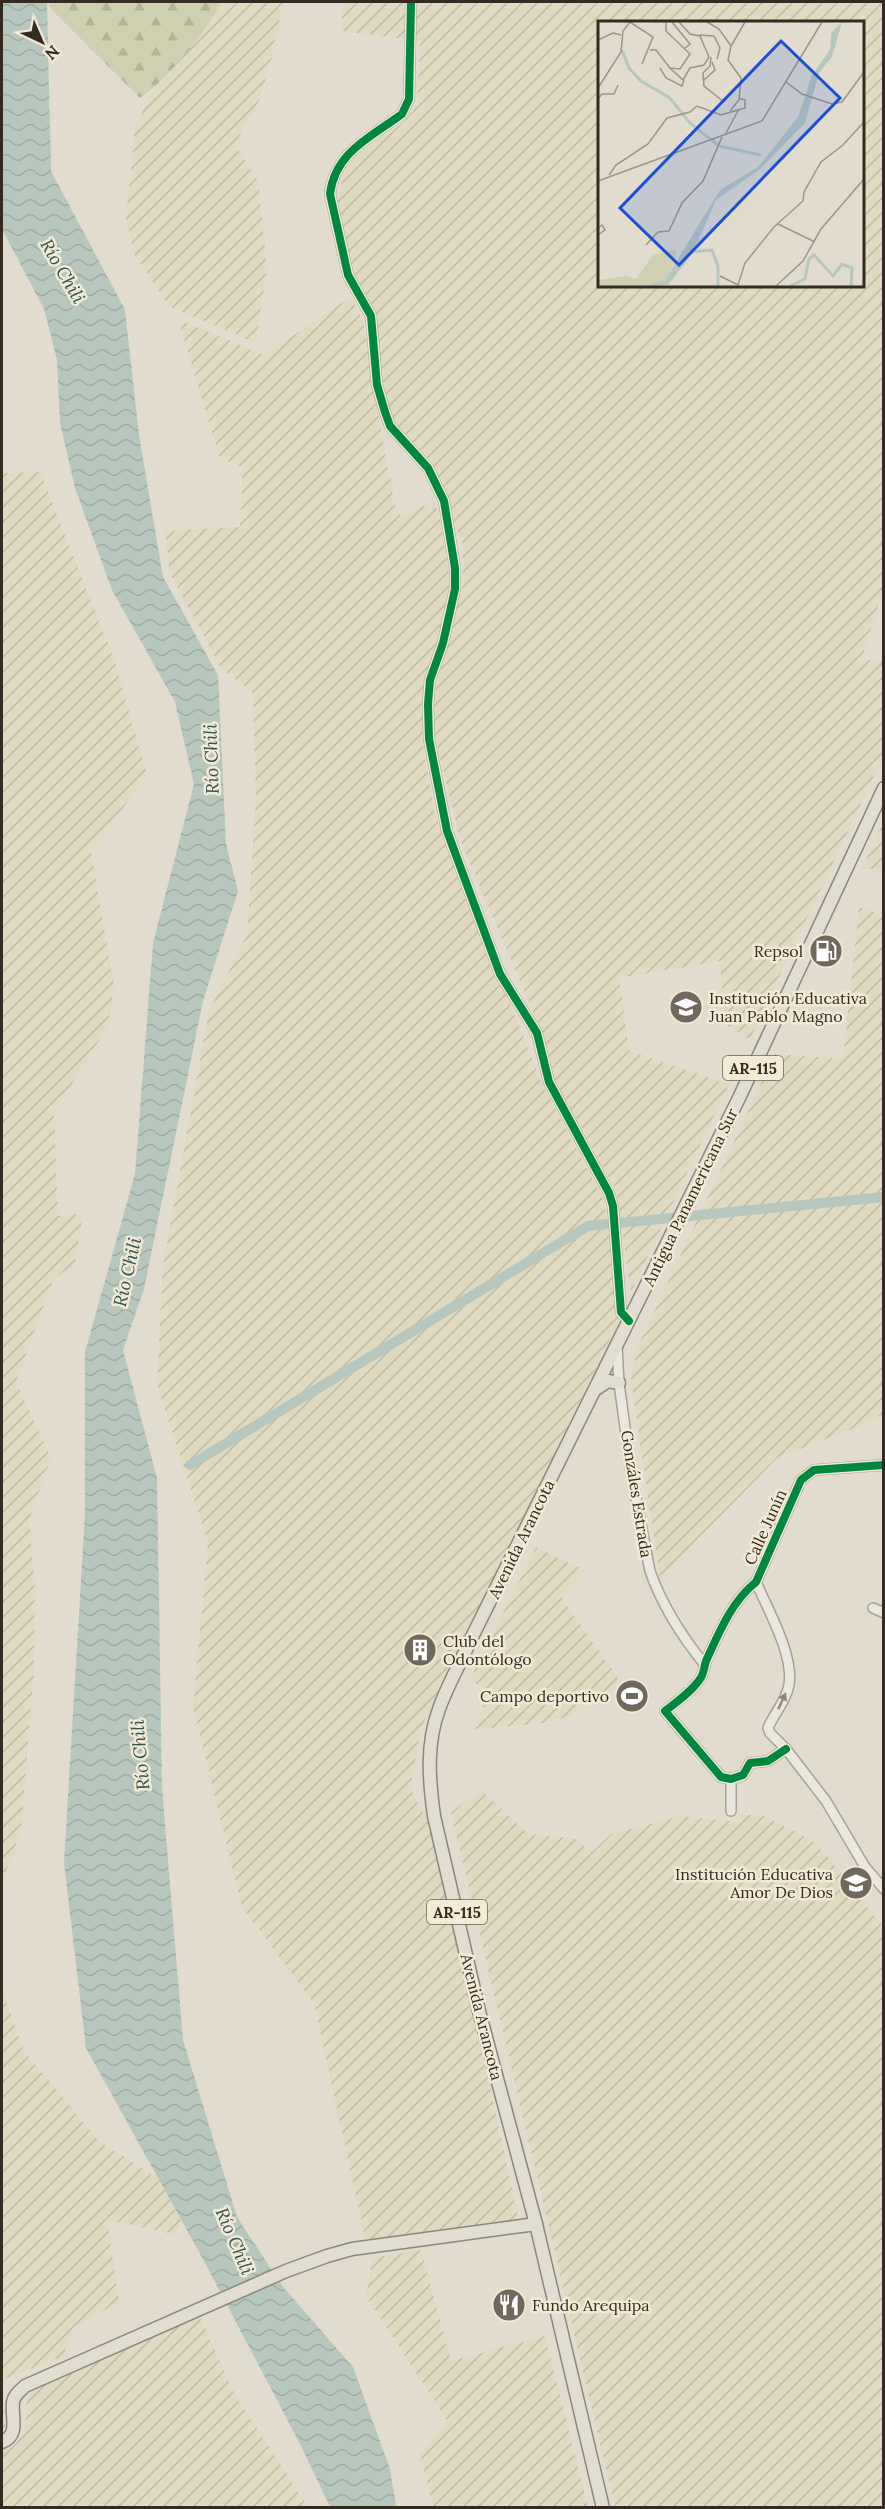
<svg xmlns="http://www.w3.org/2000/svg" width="885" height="2509" font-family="Lora,serif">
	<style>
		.farmland { fill: url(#farmland-furrows); fill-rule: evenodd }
		.forest { fill: url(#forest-firs) }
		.water { fill: url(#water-waves) }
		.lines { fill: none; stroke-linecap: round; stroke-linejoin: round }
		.canal { stroke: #b8c7be; stroke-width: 10 }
		.minor-casing { stroke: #a7a197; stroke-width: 12 }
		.major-casing { stroke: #8c877d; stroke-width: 15 }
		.minor { stroke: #eae7df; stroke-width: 9 }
		.major { stroke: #e1ddd1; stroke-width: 12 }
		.cycleway-casing { stroke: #f2ead5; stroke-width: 11 }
		.cycleway { stroke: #00873e; stroke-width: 8 }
		.oneway { fill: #908880 }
		.labels { text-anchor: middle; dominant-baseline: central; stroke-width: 5; stroke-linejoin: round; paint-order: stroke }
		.shield { fill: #f2ead5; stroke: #6e6456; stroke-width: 1.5 }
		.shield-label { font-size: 15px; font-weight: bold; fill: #352a20 }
		.poi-label { font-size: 16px; fill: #352a20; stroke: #f2ead5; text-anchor: end }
		.street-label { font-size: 16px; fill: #352a20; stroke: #f2ead5 }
		.water-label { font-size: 18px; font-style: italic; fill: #315351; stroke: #f2ead5 }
		.inset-river { fill: none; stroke: #b8c7be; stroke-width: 3 }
		.inset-road { fill: none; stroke: #9c9588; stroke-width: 1.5 }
		.view { fill: #1d4ed8; fill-opacity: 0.15; stroke: #1d4ed8; stroke-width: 3 }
		.inset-edge { fill: none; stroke: #352a20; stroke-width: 3 }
	</style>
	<defs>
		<pattern id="farmland-furrows" width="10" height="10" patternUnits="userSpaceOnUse" patternTransform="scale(1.5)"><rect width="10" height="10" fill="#dfdac0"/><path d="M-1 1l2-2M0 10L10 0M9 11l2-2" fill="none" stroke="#c0bba5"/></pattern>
		<pattern id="forest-firs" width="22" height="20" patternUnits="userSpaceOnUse" patternTransform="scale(1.5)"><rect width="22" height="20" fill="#cfd0b2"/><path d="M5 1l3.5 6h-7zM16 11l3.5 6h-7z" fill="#b2b399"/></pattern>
		<pattern id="water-waves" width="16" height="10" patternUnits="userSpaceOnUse" patternTransform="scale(1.5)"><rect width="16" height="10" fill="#b8c7be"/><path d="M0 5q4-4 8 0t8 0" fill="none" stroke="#9faba3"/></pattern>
	</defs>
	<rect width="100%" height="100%" fill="#e1dcce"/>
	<g class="farmland">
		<path d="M224,2H283L272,56L260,99L235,144L258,181L267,268L256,343L169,306L134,254L126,218L135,129L150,95Z"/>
		<path d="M343,2H883L884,587L861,661L883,659V757L750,1039L724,1024L720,961L619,978L629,1051L729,1084L631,1292L617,1192L554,1079L546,1042L461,842L435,737L434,696L463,584L462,542L430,460L389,418L372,313L350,273L338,200L343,175L362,147L402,124L417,106L420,41L341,31ZM600,22H862V285H600Z"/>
		<path d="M351,297L363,322L388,470L393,485L392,497L396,508L401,517L434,501L440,519L451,587L428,676L422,741L435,814L542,1084L604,1201L620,1319L422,1726L410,1788L436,1838L519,2221L366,2243L314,2003L242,1907L193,1707L208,1543L157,1384L163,1265L209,1011L247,935L256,800L253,693L221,668L170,573L165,531L240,527L243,467L220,458L178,319L264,355Z"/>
		<path d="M40,472L114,659L147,775L91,852L114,985L108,1026L54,1112L58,1216L83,1214L75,1263L53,1280L16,1382L51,1458L29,1519L35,1588L34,1669L21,1830L2,1883V473Z"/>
		<path d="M883,823V869H862Z"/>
		<path d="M859,907L884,915L883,1413L872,1421L777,1458L660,1579L631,1380L637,1348L775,1054L843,1059Z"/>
		<path d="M536,1547L586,1571L561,1597L620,1681L570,1716L539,1724L472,1729L484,1708L477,1699L484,1687L469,1681Z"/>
		<path d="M481,1790L528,1834L574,1838L592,1852L611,1834L682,1816L737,1822L738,1814L765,1816L814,1842L840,1871L883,1927V2507H615L451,1812Z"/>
		<path d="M2,1990L24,2051L99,2141L159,2179L181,2221L174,2234L107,2220L119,2302L73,2328L63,2356L2,2380L6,2434H2Z"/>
		<path d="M421,2250L451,2361L545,2336L588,2507H433L420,2455L447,2420L366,2296L373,2258Z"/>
		<path d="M199,2315L234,2393L308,2507L2,2508V2449L16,2444L25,2427L27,2400L34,2386Z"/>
	</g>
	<path class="forest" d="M48,2H222C204,33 170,77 140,98L51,9Z"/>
	<path class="water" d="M2,2H47L51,171L125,310L139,435L163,577L218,675L226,844L238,891L203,1001L144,1289L123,1350L157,1478L162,1788L183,2040L237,2217L283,2287L353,2367L390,2469L396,2507H330L301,2446L204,2261L86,2048L64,1863L85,1513V1352L135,1174L153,943L194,784L175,702L112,590L75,488L60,423L57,360L44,309L2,229Z"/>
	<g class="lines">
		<path class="canal" d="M190,1465L588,1226L884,1197"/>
		<defs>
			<g id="minor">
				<path d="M411,2L409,99L402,114C371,137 335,152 330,194L348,275L371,316L377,385L385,412L390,426L428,468L444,501L455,568V589L443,643L430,680L428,704L429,739L447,831L500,974L537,1033L549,1082L609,1193L613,1206L621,1312L629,1321"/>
				<path d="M617,1346L619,1383L631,1472L650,1571C662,1605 683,1638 705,1665"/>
				<path d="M756,1582C768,1610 794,1655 789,1685C786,1702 774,1713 768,1728L770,1733L786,1749L826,1801L865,1867L884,1889"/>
				<path d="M873,1608L884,1613"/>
				<path d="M786,1749L768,1761L750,1763L743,1775L731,1779L721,1777L665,1711C677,1702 692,1691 700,1679C704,1674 704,1667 706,1661C719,1633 731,1602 756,1582L801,1480L814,1470L884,1465"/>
				<path d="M731,1779V1811"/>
			</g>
			<g id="major">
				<path d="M596,1389L608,1381L619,1383"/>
				<path d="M2,2442C20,2435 11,2417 13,2402C14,2395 20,2391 25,2386L286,2271L327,2256L352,2249L536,2224"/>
				<path d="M603,2508L536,2224L479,2011L434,1816C429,1780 426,1744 439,1709C447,1686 460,1664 470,1641L739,1098L884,788"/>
			</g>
		</defs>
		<use href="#minor" class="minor-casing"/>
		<use href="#major" class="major-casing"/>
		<use href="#minor" class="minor"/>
		<use href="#major" class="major"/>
		<defs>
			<g id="cycleway">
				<path d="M411,2L409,99L402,114C371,137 335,152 330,194L348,275L371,316L377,385L385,412L390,426L428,468L444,501L455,568V589L443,643L430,680L428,704L429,739L447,831L500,974L537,1033L549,1082L609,1193L613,1206L621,1312L629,1321"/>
				<path d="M786,1749L768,1761L750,1763L743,1775L731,1779L721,1777L665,1711C677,1702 692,1691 700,1679C704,1674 704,1667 706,1661C719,1633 731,1602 756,1582L801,1480L814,1470L884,1465"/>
			</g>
		</defs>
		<use href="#cycleway" class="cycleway-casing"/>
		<use href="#cycleway" class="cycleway"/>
	</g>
	<defs><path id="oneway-solid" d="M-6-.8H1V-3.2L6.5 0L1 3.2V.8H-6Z" transform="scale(1.5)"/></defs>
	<use class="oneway" href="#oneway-solid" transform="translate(782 1701) rotate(-65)"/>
	<defs>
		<symbol id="fuel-disc" viewBox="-11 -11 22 22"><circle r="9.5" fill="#71685d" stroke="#f2ead5"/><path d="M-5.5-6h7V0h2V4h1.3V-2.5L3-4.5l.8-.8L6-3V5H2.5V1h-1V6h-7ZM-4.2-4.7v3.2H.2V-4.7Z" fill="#fff"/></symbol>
		<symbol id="school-disc" viewBox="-11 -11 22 22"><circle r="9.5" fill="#71685d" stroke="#f2ead5"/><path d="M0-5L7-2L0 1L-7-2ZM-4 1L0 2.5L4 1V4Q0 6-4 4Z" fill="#fff"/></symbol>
		<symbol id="building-disc" viewBox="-11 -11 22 22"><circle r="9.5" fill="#71685d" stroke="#f2ead5"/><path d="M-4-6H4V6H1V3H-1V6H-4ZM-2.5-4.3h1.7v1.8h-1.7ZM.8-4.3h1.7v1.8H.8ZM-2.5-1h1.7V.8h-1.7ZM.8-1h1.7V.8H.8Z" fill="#fff"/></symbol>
		<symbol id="stadium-disc" viewBox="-11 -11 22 22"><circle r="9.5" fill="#71685d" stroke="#f2ead5"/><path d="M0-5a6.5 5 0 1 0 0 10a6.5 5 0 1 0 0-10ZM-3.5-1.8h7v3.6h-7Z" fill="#fff"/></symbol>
		<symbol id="restaurant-disc" viewBox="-11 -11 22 22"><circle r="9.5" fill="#71685d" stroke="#f2ead5"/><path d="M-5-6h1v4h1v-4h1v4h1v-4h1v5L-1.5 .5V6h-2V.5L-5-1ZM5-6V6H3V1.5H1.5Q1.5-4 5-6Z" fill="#fff"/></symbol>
	</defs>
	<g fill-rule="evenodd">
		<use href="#fuel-disc" x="807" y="932" width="38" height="38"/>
		<use href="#school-disc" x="667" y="988" width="38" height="38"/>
		<use href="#building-disc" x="401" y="1631" width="38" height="38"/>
		<use href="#stadium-disc" x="613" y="1677" width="38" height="38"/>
		<use href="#school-disc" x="837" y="1864" width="38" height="38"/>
		<use href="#restaurant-disc" x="490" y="2286" width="38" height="38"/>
	</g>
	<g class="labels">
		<g class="shield">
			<rect x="723" y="1056" width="60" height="24" rx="4.5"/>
			<rect x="427" y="1900" width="60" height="24" rx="4.5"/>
		</g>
		<g class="shield-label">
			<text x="753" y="1068">AR-115</text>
			<text x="457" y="1912">AR-115</text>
		</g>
		<g class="poi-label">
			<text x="803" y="951">Repsol</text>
			<text x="709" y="998" text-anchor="start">Institución Educativa<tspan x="709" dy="18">Juan Pablo Magno</tspan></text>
			<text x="443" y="1641" text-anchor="start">Club del<tspan x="443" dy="18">Odontólogo</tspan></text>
			<text x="609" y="1696">Campo deportivo</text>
			<text x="833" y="1874">Institución Educativa<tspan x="833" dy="18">Amor De Dios</tspan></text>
			<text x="532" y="2305" text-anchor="start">Fundo Arequipa</text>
		</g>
		<g class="street-label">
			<text transform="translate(690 1197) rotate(-64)">Antigua Panamericana Sur</text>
			<text transform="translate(637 1494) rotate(81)">Gonzáles Estrada</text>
			<text transform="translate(765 1527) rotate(-66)">Calle Junín</text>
			<text transform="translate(521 1539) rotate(-64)">Avenida Arancota</text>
			<text transform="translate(482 2017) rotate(76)">Avenida Arancota</text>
		</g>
		<g class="water-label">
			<text transform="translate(63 271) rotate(60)">Río Chili</text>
			<text transform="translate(211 759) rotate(-92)">Río Chili</text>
			<text transform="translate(127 1272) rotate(-77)">Río Chili</text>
			<text transform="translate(140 1755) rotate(-95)">Río Chili</text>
			<text transform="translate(235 2241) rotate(67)">Río Chili</text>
		</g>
	</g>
	<g transform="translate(598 21)">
		<rect width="266" height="266" fill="#e1dcce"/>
		<path d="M78,228V240L67,259L47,265H1V259L28,255L38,258L55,234Z" fill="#cfd0b2"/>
		<path d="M244,1L234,36L221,52L207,102L162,148L118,179L95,232L70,264L46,265L67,259L122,169L160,146L200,96L214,54L232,29L233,12Z" fill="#b8c7be"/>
		<path class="inset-river" d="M24,29L31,47L43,60L72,77L91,101L121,125L163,134M92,231L114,229L120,245V265M192,265L207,258L211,238L216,234L235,255L244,243L254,247L253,265"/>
		<path class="inset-road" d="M68,1V10L92,33L82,48L72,47L85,59L92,47L106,44L111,36M74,1L92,23L86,28M81,1L92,13L102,15L111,36M109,1L121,8L133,25L130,39L143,57L141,79L132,90M101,14L116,15L122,27L119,38M0,19L15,12L23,14M133,25L147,1M52,29H58L72,47M113,36L112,45L105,52L106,65L126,81M62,47L68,57L84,65L86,59M106,59L117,49L114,41M188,61L204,73L234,83L244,81L266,51M0,67L23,31L25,10L32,1L55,16L44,43M0,78L4,73H16L20,64M128,112L141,88M11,154L18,144L50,123L69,97L92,91L99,85L123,94L147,87V79L141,77M0,160L164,100L224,1M180,203L217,221M0,207L4,204L7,209L0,214M48,224L60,211L71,210L84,182L105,160L124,116M122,255L140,264L147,242L176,206L205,180L206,171L223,141L245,124L266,101M178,265L205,240L223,208L266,158"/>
		<path class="view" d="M183,20L242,77L81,244L22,187Z"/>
		<rect width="266" height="266" class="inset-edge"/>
	</g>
	<rect width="885" height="2509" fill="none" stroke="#352a20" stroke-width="6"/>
	<g transform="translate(42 42) rotate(136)" stroke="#f2ead5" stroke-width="4.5" paint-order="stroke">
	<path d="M0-4.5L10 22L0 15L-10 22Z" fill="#352a20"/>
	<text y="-9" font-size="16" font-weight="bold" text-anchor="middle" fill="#352a20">N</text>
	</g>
</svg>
